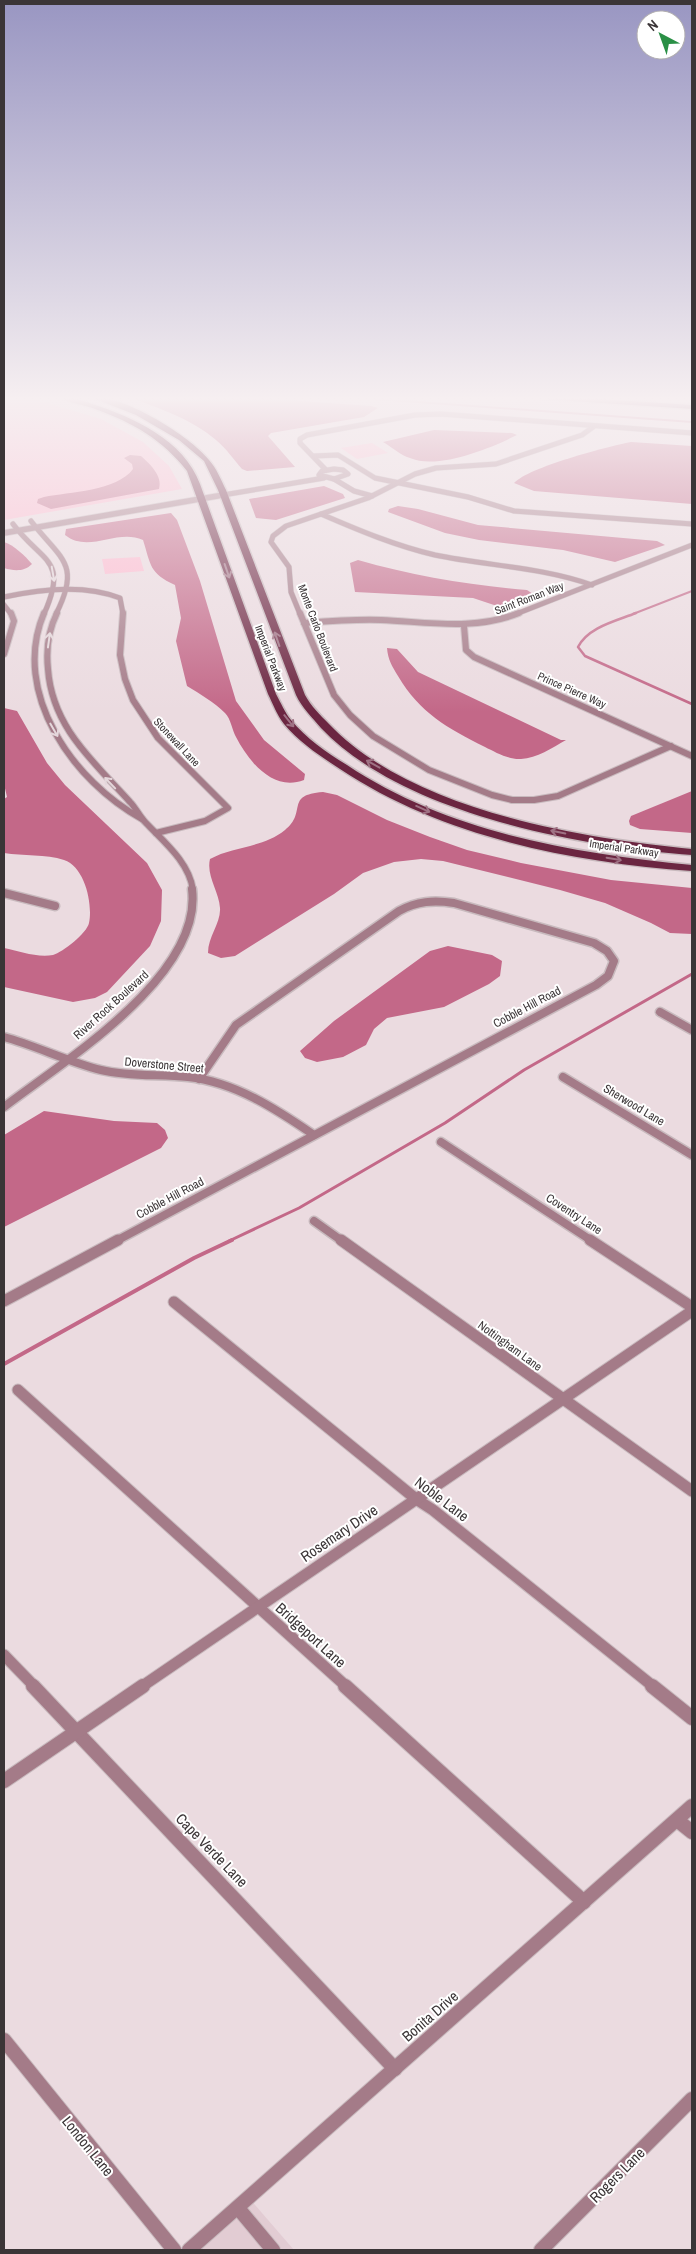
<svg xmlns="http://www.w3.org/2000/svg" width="696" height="2254" font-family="'Archivo Narrow',sans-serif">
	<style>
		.built { fill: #e2ccd3 }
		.green { fill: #feb9cf }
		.water { fill: #c36888 }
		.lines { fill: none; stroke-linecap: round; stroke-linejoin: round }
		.stream-far3 { stroke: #c36888; stroke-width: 2 }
		.stream-far2 { stroke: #c36888; stroke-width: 2.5 }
		.stream-far1 { stroke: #c36888; stroke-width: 3 }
		.stream { stroke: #c36888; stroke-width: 4 }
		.minor-far4-casing { stroke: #c8babe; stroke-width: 6 }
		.minor-far3-casing { stroke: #c8babe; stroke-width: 8 }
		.minor-far2-casing { stroke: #c8babe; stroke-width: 11 }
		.minor-far1-casing { stroke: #c8babe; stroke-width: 13 }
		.minor-casing { stroke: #c8babe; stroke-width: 16 }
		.tertiary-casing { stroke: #c8babe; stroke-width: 7 }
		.primary-casing { stroke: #c8babe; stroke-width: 3 }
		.motorway-casing { stroke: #c8babe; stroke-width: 3 }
		.minor-far4 { stroke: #a47b88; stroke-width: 5 }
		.minor-far3 { stroke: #a47b88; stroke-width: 6 }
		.minor-far2 { stroke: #a47b88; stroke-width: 8 }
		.minor-far1 { stroke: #a47b88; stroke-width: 11 }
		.minor { stroke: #a47b88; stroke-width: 14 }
		.tertiary { stroke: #a47b88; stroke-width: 5.5 }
		.primary { fill: #6b2641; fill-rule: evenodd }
		.motorway { fill: #540029; fill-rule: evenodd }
		.oneway { stroke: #9f7284 }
		.oneway2 { stroke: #e4d7db }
		.labels { text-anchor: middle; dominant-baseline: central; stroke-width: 4; stroke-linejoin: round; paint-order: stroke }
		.far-street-label { font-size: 11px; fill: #3b3537; stroke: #fff }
		.street-label { font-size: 12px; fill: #3b3537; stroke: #fff }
		.near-street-label { font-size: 15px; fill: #3b3537; stroke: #fff }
	</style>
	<rect width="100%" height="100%" fill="#ebdbe0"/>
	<path class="built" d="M249,2198L294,2250H191Z"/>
	<g class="green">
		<path d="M4,397H27L101,419L143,442L169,466L182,489L4,520Z"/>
		<path d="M372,443L388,453L357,459L341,448Z"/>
		<path d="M140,557L144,571L105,574L102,559Z"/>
	</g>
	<g class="water">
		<path d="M129,397H245L372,406L378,408L364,417L271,433L268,436L295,467L247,471L242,469C234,460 226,448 216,440C192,419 158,408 129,397Z"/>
		<path d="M434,430L512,433L517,435C491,448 438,470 410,458C400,455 392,447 383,442Z"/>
		<path d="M631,442L692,446V504L534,491L514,483C529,467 606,447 631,442Z"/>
		<path d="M130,455L141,456C150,464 163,476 159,489L51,509L37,503L38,499L44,497C69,492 117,491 133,469L132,464L124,458Z"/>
		<path d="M324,486L343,494L345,498L276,520L256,518L249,499Z"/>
		<path d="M398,506L418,509L478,525L657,541L665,545L615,562L563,550L479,540L445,533L388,512L389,509Z"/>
		<path d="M171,513L177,520L200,581L236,701L264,740L305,774L304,780C273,792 249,762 236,737C232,730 231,719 225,713C214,702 200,694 187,686L176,641L181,618L175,585C149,573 151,565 143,540C117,528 89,554 65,535L66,529Z"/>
		<path d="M4,542C14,545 25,556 32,564C24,572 14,571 4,568Z"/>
		<path d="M358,560C414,576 469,585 527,590L533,594L532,597L507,606H497L473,598L355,592L350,563Z"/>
		<path d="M387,648L397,649L418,672L561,740H566C552,748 537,758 521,759C509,760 495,752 485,747C447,728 420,713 398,676C392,666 388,660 387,648Z"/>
		<path d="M4,708L17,711L47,763L65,785L147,863L162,890L161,921L150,946L107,992L95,998L73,1002L4,987V948C19,951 37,958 53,955C63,952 87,933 89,923C93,904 85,867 64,860C46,854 23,856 4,853V799L7,797L4,784Z"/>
		<path d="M692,791V833L640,829L630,825L629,821L631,816Z"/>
		<path d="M323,792L337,795L387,820L430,837L467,850L521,863L611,880L692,888V934L670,933L651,923L605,903L560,890L443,861L421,859L394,862L363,873L334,894L235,956L221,958L208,953C208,936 221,923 220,908C219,891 206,876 210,859C233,846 263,848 285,830C308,812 284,795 323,792Z"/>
		<path d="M448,946L492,955L502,961L500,976L489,984L444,1007L387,1018L374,1029L366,1045L343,1057L317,1062L305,1058L300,1051L334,1021L430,951Z"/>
		<path d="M44,1111L114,1121L157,1123L165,1130L168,1138L161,1148L4,1227V1135Z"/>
	</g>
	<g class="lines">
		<g class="stream-far3">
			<path d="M349,397L692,422"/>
			<path d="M633,614L692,591"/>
		</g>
		<path class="stream-far2" d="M636,613C616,621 588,627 578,647L585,656L692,704"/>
		<path class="stream-far1" d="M229,1241L299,1208L445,1123L524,1070L692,974"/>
		<path class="stream" d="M4,1364L194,1258L232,1240"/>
		<defs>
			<g id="minor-far4">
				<path d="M314,456L338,455L375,478L468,497L514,511L692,524"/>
				<path d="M334,469L343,470L348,474L334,479L319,475L322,471Z"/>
				<path d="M326,470L300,443V439L307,435L415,415L441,414L692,433"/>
				<path d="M334,479L354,491L372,496"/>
				<path d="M223,495L324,478"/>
				<path d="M321,514C358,530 396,546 435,555C488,566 541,567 592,585"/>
				<path d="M31,521C60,559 82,563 56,614"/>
				<path d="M13,524C42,563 69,558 44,614"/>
				<path d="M4,597C40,589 85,584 120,598L123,614"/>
				<path d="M4,605L11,614"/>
				<path d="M300,614L291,592L289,567L271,542L273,536L286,526L368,498L415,474L436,468L496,464L582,435L593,427"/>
				<path d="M516,614L692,545"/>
			</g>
			<g id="minor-far3">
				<path d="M44,613C10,693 74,782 142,819"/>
				<path d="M57,613C48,631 46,650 48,669C52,727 93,761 130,802C136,808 139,816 146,823C164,842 189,862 193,890"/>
				<path d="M123,613L120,655L125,679L133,700L158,738L228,808L205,821L156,833"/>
				<path d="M300,613L334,695L350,715L373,736L429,770L492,795L512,800H534L558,796L671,746"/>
				<path d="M304,623C330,621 356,619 381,620C429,622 474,631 519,613"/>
				<path d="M464,626L466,650L474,657L692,756"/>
				<path d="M4,654L14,621L11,613"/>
			</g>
			<g id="minor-far2">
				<path d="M4,893L55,906"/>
				<path d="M660,1012L692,1030"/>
				<path d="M4,1037C37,1046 68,1062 101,1070C130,1077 159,1074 188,1077C235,1082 276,1109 314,1135"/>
				<path d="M563,1077L692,1155"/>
				<path d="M4,1107C64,1061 203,976 192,889"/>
				<path d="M441,1142L592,1241"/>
				<path d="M314,1221L342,1241"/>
				<path d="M116,1241L596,985L608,976L614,961L607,951L594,943L454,903C434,900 417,901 399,911L236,1025L199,1079"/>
			</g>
			<g id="minor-far1">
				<path d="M341,1240L692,1491"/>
				<path d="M590,1240L692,1307"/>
				<path d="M4,1301L118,1240"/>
				<path d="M174,1302L416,1499L433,1510L654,1687"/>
				<path d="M18,1390L347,1687"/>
				<path d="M4,1655L35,1687"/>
				<path d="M141,1687L692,1311"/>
			</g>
			<g id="minor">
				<path d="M33,1686L395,2069"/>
				<path d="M345,1686L584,1902"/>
				<path d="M652,1686L692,1718"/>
				<path d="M4,1781L143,1686"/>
				<path d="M677,1820L692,1832"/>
				<path d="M4,2040L174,2250"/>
				<path d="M238,2208L273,2250"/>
				<path d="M189,2250L692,1806"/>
				<path d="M541,2250L692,2099"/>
			</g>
			<path id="tertiary" d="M4,533L223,495"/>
			<g id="primary">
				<path d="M59,397C70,396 81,400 92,404C133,417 184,440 200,484L276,694C281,703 285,713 291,720C307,739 327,753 347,765C449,833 573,853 692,865V871C571,862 442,837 340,769C320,756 299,742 284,724C277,715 273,704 268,694L187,471C163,440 132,422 95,409C84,405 69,403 59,397Z"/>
				<path d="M90,397C122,394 189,435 209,460C217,469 221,480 226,490L305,695C311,706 320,715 329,724C411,810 578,838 692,849V855C578,846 403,814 321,728C312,717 302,708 296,695L218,490L204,461L179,440L136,415Z"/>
			</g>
			<path id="motorway" d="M537,397H572L692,405V409L541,399Z"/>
		</defs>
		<use href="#minor-far4" class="minor-far4-casing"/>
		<use href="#minor-far3" class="minor-far3-casing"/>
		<use href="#minor-far2" class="minor-far2-casing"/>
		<use href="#minor-far1" class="minor-far1-casing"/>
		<use href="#minor" class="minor-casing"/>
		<use href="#tertiary" class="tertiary-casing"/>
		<use href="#primary" class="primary-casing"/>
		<use href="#motorway" class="motorway-casing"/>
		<use href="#minor-far4" class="minor-far4"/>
		<use href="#minor-far3" class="minor-far3"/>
		<use href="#minor-far2" class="minor-far2"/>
		<use href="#minor-far1" class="minor-far1"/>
		<use href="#minor" class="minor"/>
		<use href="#tertiary" class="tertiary"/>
		<use href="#primary" class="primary"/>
		<use href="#motorway" class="motorway"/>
	</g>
	<defs><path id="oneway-shaft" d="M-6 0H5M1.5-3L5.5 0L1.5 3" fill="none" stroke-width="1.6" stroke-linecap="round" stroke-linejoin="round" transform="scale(1.25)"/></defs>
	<g class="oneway">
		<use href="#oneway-shaft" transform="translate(227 571) rotate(71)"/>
		<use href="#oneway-shaft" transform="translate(277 639) rotate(-109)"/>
		<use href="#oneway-shaft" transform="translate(289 721) rotate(51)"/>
		<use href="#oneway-shaft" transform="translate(373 764) rotate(-151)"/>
		<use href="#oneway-shaft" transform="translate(423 809) rotate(24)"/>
		<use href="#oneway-shaft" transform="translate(558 832) rotate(-168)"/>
		<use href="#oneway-shaft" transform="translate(614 859) rotate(10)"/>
	</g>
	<g class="oneway2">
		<use href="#oneway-shaft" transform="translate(53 574) rotate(80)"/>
		<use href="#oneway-shaft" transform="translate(49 640) rotate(-82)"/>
		<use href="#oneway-shaft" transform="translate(54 730) rotate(60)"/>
		<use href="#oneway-shaft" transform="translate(110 783) rotate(-134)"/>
	</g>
	<linearGradient id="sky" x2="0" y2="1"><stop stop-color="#9996c2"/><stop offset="0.56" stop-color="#f6eff1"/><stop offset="1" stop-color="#f6eff1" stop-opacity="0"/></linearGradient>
	<rect width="696" height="712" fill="url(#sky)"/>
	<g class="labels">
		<g class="far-street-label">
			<text transform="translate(529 598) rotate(-21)">Saint Roman Way</text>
			<text transform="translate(318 628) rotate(69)">Monte Carlo Boulevard</text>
			<text transform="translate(271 658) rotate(69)">Imperial Parkway</text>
			<text transform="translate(572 690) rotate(24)">Prince Pierre Way</text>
			<text transform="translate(177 742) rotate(47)">Stonewall Lane</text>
			<text transform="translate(624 848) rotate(8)">Imperial Parkway</text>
		</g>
		<g class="street-label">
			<text transform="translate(111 1005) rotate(-42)">River Rock Boulevard</text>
			<text transform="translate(527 1007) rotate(-28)">Cobble Hill Road</text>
			<text transform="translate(164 1065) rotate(5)">Doverstone Street</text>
			<text transform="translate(634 1105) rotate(31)">Sherwood Lane</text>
			<text transform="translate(170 1198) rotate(-28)">Cobble Hill Road</text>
			<text transform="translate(574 1214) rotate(33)">Coventry Lane</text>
			<text transform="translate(510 1346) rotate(36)">Nottingham Lane</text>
		</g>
		<g class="near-street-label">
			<text transform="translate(442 1499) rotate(37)">Noble Lane</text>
			<text transform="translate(339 1533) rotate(-34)">Rosemary Drive</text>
			<text transform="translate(311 1635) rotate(42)">Bridgeport Lane</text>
			<text transform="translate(212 1850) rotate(46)">Cape Verde Lane</text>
			<text transform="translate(430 2016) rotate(-41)">Bonita Drive</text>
			<text transform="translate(88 2146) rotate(51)">London Lane</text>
			<text transform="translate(617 2175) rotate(-45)">Rogers Lane</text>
		</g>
	</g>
	<rect width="696" height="2254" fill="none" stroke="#3b3537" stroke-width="10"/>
	<g transform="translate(661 35) rotate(319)"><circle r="24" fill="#ffffff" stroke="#b1aeaf"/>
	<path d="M0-4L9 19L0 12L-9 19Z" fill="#2a9046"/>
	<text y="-8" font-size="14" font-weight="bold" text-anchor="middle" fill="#3b3537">N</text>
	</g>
</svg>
